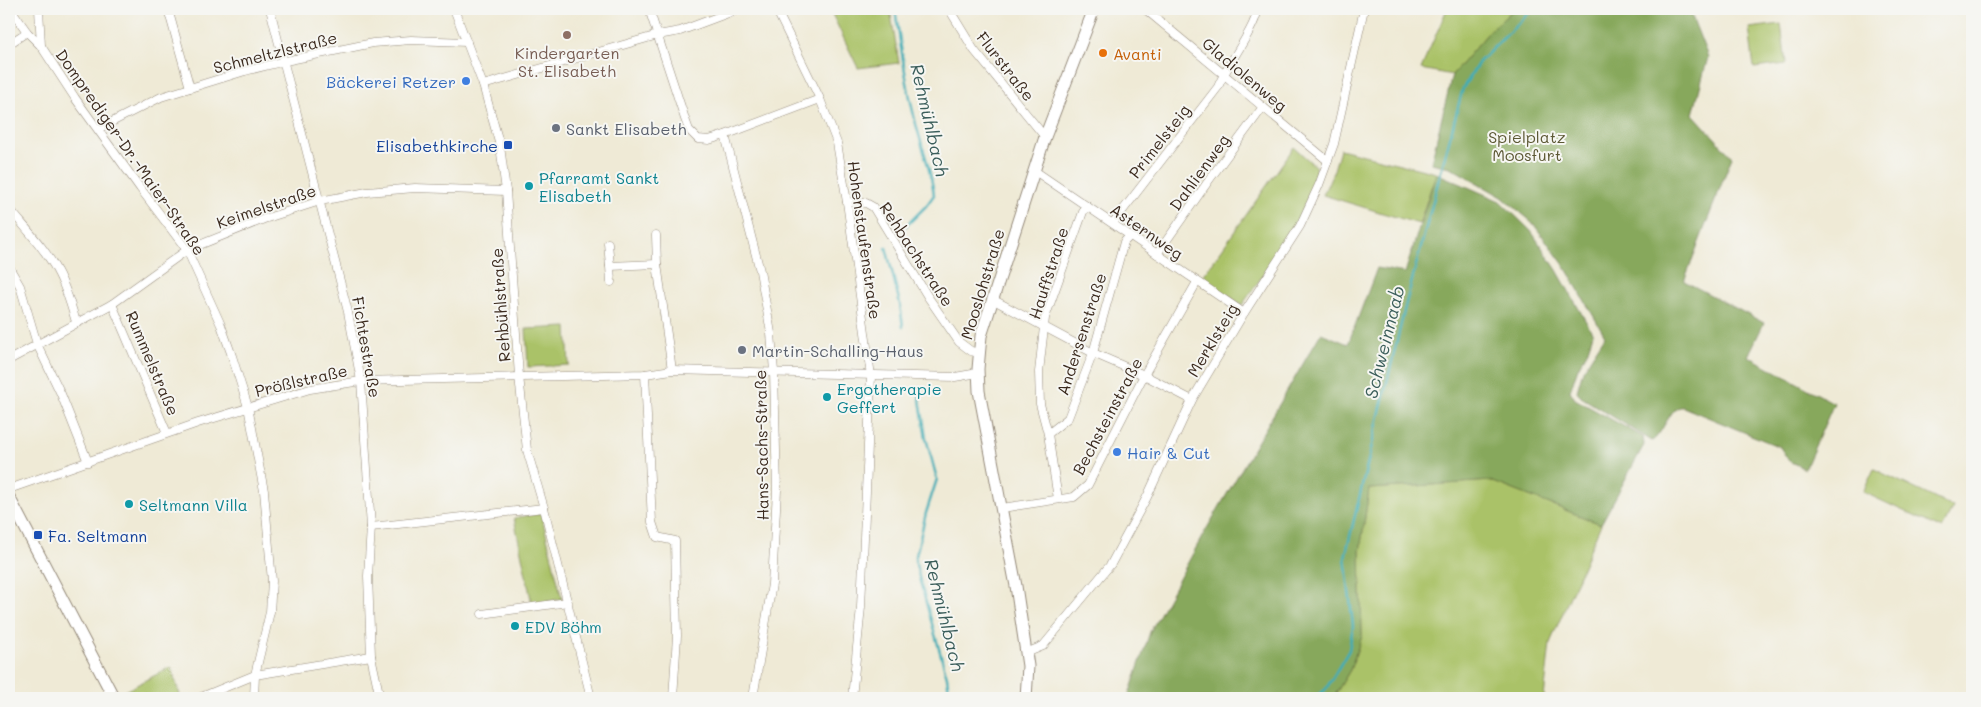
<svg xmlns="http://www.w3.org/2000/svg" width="1981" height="707" font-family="Mali,sans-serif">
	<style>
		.green { fill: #aac267; stroke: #727642 }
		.forest { fill: #87a85c; stroke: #61693d }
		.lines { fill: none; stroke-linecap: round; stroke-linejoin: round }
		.stream { stroke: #3cadb7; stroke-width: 2.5 }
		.street-casing { stroke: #958a7a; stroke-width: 9 }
		.secondary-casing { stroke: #958a7a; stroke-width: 13 }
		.street { stroke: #fff; stroke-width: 8 }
		.secondary { stroke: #fff; stroke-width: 11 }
		.education-dot { fill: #8d6e63; stroke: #f6f6f2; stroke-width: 2 }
		.food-dot { fill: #e8710a; stroke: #f6f6f2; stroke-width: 2 }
		.shop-dot { fill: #3f7fe0; stroke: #f6f6f2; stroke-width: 2 }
		.worship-dot { fill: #6b7280; stroke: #f6f6f2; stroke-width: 2 }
		.transit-dot { fill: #1a4fb4; stroke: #f6f6f2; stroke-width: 2 }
		.culture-dot { fill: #0f9aa8; stroke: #f6f6f2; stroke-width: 2 }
		.labels { text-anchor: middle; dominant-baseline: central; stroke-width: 4; stroke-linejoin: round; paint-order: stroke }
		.street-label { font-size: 16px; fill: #3b2a1e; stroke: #f6f6f2 }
		.education-label { font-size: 16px; fill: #785e54; stroke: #f6f6f2 }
		.food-label { font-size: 16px; fill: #c56008; stroke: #f6f6f2; text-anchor: start }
		.shop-label { font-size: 16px; fill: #366cbe; stroke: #f6f6f2; text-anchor: end }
		.worship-label { font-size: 16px; fill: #5b616d; stroke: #f6f6f2; text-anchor: start }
		.park-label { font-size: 16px; fill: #5c5834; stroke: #f6f6f2 }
		.transit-label { font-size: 16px; fill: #164399; stroke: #f6f6f2; text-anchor: end }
		.culture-label { font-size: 16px; fill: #0d838f; stroke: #f6f6f2; text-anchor: start }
		.water-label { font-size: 18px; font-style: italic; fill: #3b5e5b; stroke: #f6f6f2 }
	</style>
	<rect width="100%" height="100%" fill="#f6f6f2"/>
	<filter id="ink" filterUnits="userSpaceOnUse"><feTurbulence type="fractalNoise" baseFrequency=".02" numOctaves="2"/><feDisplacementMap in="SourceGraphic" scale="10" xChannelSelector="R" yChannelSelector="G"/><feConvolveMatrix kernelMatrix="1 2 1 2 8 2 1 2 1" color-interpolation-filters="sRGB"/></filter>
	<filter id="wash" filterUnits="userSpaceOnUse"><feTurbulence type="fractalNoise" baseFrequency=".0096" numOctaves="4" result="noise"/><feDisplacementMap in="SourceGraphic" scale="20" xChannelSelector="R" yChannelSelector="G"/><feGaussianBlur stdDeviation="1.12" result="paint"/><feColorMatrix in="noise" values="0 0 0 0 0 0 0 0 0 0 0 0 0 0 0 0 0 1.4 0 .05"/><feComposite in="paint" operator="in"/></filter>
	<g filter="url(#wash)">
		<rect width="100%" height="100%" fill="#efead6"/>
		<g class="green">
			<path d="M842,9H890L899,63L858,68L832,14Z"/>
			<path d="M1447,9H1514L1488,33L1452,75L1421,69Z"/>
			<path d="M1781,24L1786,64L1754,68L1749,28Z"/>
			<path d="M1294,147L1316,167C1313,208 1266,271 1242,305L1201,279Z"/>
			<path d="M1340,149L1436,173L1419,224L1323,195L1334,170Z"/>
			<path d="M567,327L569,365L528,367L526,329Z"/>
			<path d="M1874,469L1953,507L1942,529L1863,492Z"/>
			<path d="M1491,481L1601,524L1550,643L1544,698H1333L1350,670L1362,636L1360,551L1369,489Z"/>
			<path d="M541,513L562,599L532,604L514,518Z"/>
			<path d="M171,667L181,698H126L123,692Z"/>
		</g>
		<g class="forest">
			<path d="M1514,9H1689L1708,57L1693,114L1732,157L1684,281L1764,323L1748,356L1834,403L1805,469L1789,461L1780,447L1683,407C1670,405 1664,433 1652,441L1581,397L1577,391L1583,370L1605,336L1564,265L1532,222L1502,197L1450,167L1431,163L1452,75L1488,33Z"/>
			<path d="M1436,173L1500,201L1531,231L1557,270L1593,334L1587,352L1578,368L1570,391L1575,399L1643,437L1644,445L1601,524L1491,481L1369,489L1360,551L1362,636L1350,670L1333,698H1128L1150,632L1203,535L1321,333L1348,344L1377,268L1405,273Z"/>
		</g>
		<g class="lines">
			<g class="stream">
				<path d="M895,9C901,47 906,86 916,124C922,148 931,169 934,195L926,206L906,226"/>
				<path d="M886,247L900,304L903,327"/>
				<path d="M919,393L926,438L937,479L926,513L915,560L920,581L947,677L950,698"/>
				<path d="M1315,698L1326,689L1349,650L1353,626L1345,557L1406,303L1463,88L1479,62L1533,9"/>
			</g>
		</g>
	</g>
	<g filter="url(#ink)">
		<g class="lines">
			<defs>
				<g id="street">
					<path d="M11,9L27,32L41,46L75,98L140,188L187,250L221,325L232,356L248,407L264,491L272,581L270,612L255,675L254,698"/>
					<path d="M39,9L41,46"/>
					<path d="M168,9L190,88"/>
					<path d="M270,9L348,312L361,381L371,527L368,576L371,656L380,698"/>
					<path d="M454,9L483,85L500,146L506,191L519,376L527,450L544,508L591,698"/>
					<path d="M649,9L685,119L689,130L698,139L709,140L725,135L820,99"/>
					<path d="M776,9L820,99L837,143L847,202L871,376L861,607L852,698"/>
					<path d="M949,9L974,50L1045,137"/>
					<path d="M1145,9L1328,161"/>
					<path d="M9,44L27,32"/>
					<path d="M483,85L658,35L680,31L739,9"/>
					<path d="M98,129L161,97L245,71L285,61L373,43L411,40L467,42"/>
					<path d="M725,135L760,271L771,333L774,372L777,490L772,584L753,698"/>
					<path d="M1035,171L1244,313"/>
					<path d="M847,202L866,203L873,207L928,297L959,342L971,351L979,353"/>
					<path d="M9,208C25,228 45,248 57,271C66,287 71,305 76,322"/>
					<path d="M1113,223L1218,87C1228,62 1253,33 1258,9"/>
					<path d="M656,235L657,264"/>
					<path d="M608,243L610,266L657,264L672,370"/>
					<path d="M1157,254L1212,176L1263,107"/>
					<path d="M610,266L611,282"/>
					<path d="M9,267L20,286L37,344L61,394L88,462"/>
					<path d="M992,299L1093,353L1144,375L1192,400"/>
					<path d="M112,304L167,433"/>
					<path d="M9,360L112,304L187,250L264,219L320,201L367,192L415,188L506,191"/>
					<path d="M645,374L652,522L657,537L675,541L677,636L673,698"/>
					<path d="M1048,434L1068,418L1093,353L1124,242L1130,236"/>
					<path d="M9,489L198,423L310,389L361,381L645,374L672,370L955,377L978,373"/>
					<path d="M1058,499L1048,434L1040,404L1039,372L1045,318L1083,212L1087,206"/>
					<path d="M1002,508L1074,497L1088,485L1144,375L1197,282"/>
					<path d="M371,527L544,508"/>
					<path d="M482,614L568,602"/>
					<path d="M1026,653L1043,646L1111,564L1147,497L1192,400L1244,313L1300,226L1319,185L1334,144L1364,9"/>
					<path d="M199,698L255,675L371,656"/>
				</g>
				<g id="secondary">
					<path d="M9,497L114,698"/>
					<path d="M1026,698L1028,666L1016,586L979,391L978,369L981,336L1045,137L1094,9"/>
				</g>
			</defs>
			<use href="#street" class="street-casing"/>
			<use href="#secondary" class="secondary-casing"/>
			<use href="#street" class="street"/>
			<use href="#secondary" class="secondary"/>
		</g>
	</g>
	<circle class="education-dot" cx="567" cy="35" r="5"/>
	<circle class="food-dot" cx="1103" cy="53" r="5"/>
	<g class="shop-dot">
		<circle cx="466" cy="81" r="5"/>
		<circle cx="1117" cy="452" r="5"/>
	</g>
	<g class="worship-dot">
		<circle cx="556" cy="128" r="5"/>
		<circle cx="742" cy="350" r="5"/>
	</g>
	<g class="transit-dot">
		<rect x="503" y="140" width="10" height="10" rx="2.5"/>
		<rect x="33" y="530" width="10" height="10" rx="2.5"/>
	</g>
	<g class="culture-dot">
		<circle cx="529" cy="186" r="5"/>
		<circle cx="827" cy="397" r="5"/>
		<circle cx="129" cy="504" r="5"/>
		<circle cx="515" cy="626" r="5"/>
	</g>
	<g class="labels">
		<g class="street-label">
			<text transform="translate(275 52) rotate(-14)">Schmeltzlstraße</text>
			<text transform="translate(1006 66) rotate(52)">Flurstraße</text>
			<text transform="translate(1245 74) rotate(40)">Gladiolenweg</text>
			<text transform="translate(1159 141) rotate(-52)">Primelsteig</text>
			<text transform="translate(131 152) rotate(55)">Domprediger-Dr.-Maier-Straße</text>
			<text transform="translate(1199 172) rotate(-54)">Dahlienweg</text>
			<text transform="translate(266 206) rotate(-19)">Keimelstraße</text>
			<text transform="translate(1147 231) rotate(35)">Asternweg</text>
			<text transform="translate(865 240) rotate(82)">Hohenstaufenstraße</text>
			<text transform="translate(917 254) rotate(57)">Rehbachstraße</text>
			<text transform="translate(1048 273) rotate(-72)">Hauffstraße</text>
			<text transform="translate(982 284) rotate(-73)">Mooslohstraße</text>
			<text transform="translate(500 305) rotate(-94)">Rehbühlstraße</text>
			<text transform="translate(1081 334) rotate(-72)">Andersenstraße</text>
			<text transform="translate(1212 340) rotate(-59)">Merklsteig</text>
			<text transform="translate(367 347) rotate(80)">Fichtestraße</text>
			<text transform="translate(153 363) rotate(67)">Rummelstraße</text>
			<text transform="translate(301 380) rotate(-13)">Prößlstraße</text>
			<text transform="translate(1107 416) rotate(-62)">Bechsteinstraße</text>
			<text transform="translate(761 445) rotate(-91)">Hans-Sachs-Straße</text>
		</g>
		<g class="education-label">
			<text x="567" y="52">Kindergarten<tspan x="567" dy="18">St. Elisabeth</tspan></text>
		</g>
		<g class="food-label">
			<text x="1113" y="53">Avanti</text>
		</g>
		<g class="shop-label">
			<text x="456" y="81">Bäckerei Retzer</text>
			<text x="1127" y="452" text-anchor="start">Hair &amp; Cut</text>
		</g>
		<g class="worship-label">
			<text x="566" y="128">Sankt Elisabeth</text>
			<text x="752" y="350">Martin-Schalling-Haus</text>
		</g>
		<g class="park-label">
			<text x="1527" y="136">Spielplatz<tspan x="1527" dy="18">Moosfurt</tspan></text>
		</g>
		<g class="transit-label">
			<text x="498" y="145">Elisabethkirche</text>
			<text x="48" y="535" text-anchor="start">Fa. Seltmann</text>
		</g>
		<g class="culture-label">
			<text x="539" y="177">Pfarramt Sankt<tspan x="539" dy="18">Elisabeth</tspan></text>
			<text x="837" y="388">Ergotherapie<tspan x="837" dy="18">Geffert</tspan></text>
			<text x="139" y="504">Seltmann Villa</text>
			<text x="525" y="626">EDV Böhm</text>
		</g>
		<g class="water-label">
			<text transform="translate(930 120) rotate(77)">Rehmühlbach</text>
			<text transform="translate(1384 342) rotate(-76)">Schweinnaab</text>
			<text transform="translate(945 615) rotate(76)">Rehmühlbach</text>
		</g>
	</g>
	<rect width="1981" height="707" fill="none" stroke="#f6f6f2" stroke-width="30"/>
</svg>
